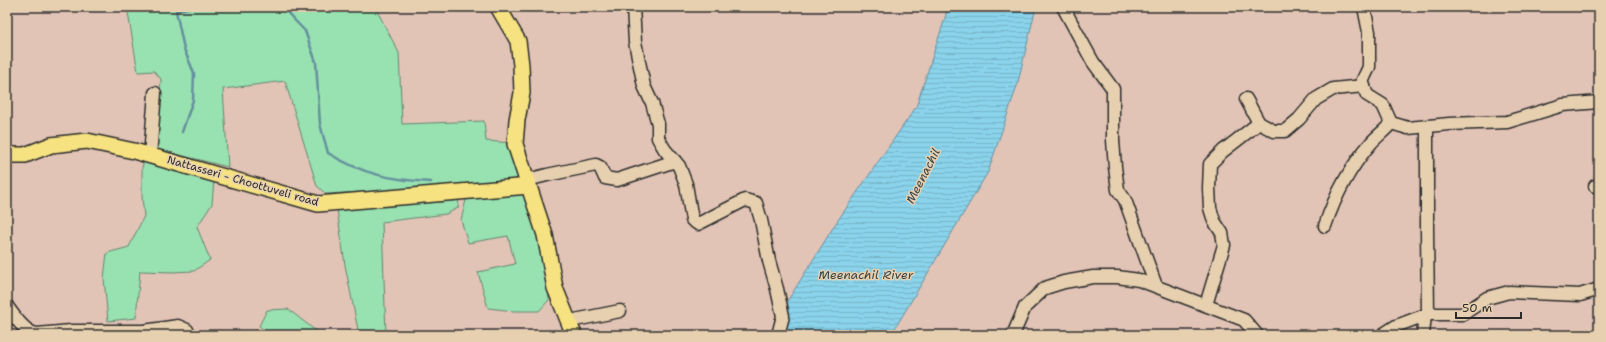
<svg xmlns="http://www.w3.org/2000/svg" width="1606" height="342" font-family="'Shantell Sans',sans-serif">
	<style>
		.grass { fill: #98e1b0; stroke: #62866e }
		.water { fill: url(#water-rules); stroke: #64909e }
		.lines { fill: none; stroke-linecap: round; stroke-linejoin: round }
		.stream { stroke: #64909e; stroke-width: 2.5 }
		.minor-casing { stroke: #2b2b2b; stroke-width: 15 }
		.major-casing { stroke: #2b2b2b; stroke-width: 18 }
		.minor { stroke: #e7d0b0; stroke-width: 12 }
		.major { stroke: #f6e281; stroke-width: 15 }
		.labels { text-anchor: middle; dominant-baseline: central; stroke-width: 3; stroke-linejoin: round; paint-order: stroke }
		.street-label { font-size: 11px; fill: #2b2b2b; stroke: #e7d0b0 }
		.water-label { font-size: 12px; font-style: italic; fill: #394448; stroke: #e7d0b0 }
	</style>
	<defs>
		<pattern id="water-rules" width="6" height="5" patternUnits="userSpaceOnUse"><rect width="6" height="5" fill="#8ad3eb"/><path d="M0 2.5h6" fill="none" stroke="#77b5ca"/></pattern>
	</defs>
	<rect width="100%" height="100%" fill="#e2c4b7"/>
	<filter id="ink" filterUnits="userSpaceOnUse"><feTurbulence type="fractalNoise" baseFrequency=".025" numOctaves="2"/><feDisplacementMap in="SourceGraphic" scale="8" xChannelSelector="R" yChannelSelector="G"/><feConvolveMatrix kernelMatrix="1 2 1 2 8 2 1 2 1" color-interpolation-filters="sRGB"/></filter>
	<g filter="url(#ink)">
		<g class="grass">
			<path d="M127,7H375L399,53L402,124L484,121L486,141L512,143L521,183L326,194L317,186L285,81L223,89L228,167L156,149L161,79L154,71L138,72Z"/>
			<path d="M144,160L214,180L212,204L197,227L210,260L194,271L172,272L140,271L136,318L108,321L104,278L107,253L129,247L144,216L142,197V168Z"/>
			<path d="M527,193L544,255L549,300L539,311H514L488,308L478,272L515,264L508,236L468,243L461,220L467,196Z"/>
			<path d="M459,198L458,208L446,214L382,222L386,335H359L345,265L337,209Z"/>
			<path d="M288,309L321,335H270L259,326L267,310Z"/>
		</g>
		<path class="water" d="M946,7H1036L1017,86L988,172L891,335H780L785,305L836,223L916,107L946,15Z"/>
		<g class="lines">
			<g class="stream">
				<path d="M282,7L305,31L316,62L320,124L328,153C362,174 391,180 431,182"/>
				<path d="M182,132L193,100L194,73L184,49L176,11L191,7"/>
			</g>
			<defs>
				<g id="minor">
					<path d="M633,7L635,42L644,86L652,103L658,124V138L665,150L679,166L686,184L692,220L698,224L745,200L756,203L761,220L769,261L777,289L783,316L778,335"/>
					<path d="M1063,7L1093,62L1113,89V140L1115,167L1118,190L1125,200L1156,286"/>
					<path d="M1364,7L1369,32V67L1362,82L1367,95L1383,105L1391,123L1408,128L1449,124L1507,122L1563,105L1599,102"/>
					<path d="M1246,99L1259,123"/>
					<path d="M1427,127V230L1428,314"/>
					<path d="M150,156L155,93"/>
					<path d="M527,180L547,175L596,165L600,167L605,178L617,180L675,161"/>
					<path d="M1595,186H1599"/>
					<path d="M1325,226C1335,196 1350,167 1371,143C1377,136 1385,131 1391,123"/>
					<path d="M1206,305L1224,245L1222,233L1214,221L1210,208L1209,188L1210,164L1223,151L1259,123L1274,131H1285L1299,119L1316,99L1333,89L1364,86"/>
					<path d="M7,306C14,316 25,333 37,334L71,331H144L178,326L187,330L190,335"/>
					<path d="M570,321L620,311"/>
					<path d="M1013,335L1025,307L1045,288L1064,282L1093,277H1117L1139,280L1244,320L1257,335"/>
					<path d="M1382,335L1396,326L1428,314H1463L1487,298L1509,292L1580,295L1599,289"/>
					<path d="M1423,335L1425,315"/>
				</g>
				<g id="major">
					<path d="M498,7L518,41L521,65L522,93L517,120L515,144L545,235L555,288L574,335"/>
					<path d="M7,155H25L51,145L87,141L134,151L318,204L529,186"/>
				</g>
			</defs>
			<use href="#minor" class="minor-casing"/>
			<use href="#major" class="major-casing"/>
			<use href="#minor" class="minor"/>
			<use href="#major" class="major"/>
		</g>
	</g>
	<g class="labels">
		<g class="street-label">
			<text transform="translate(243 181) rotate(16)">Nattasseri - Choottuveli road</text>
		</g>
		<g class="water-label">
			<text transform="translate(923 176) rotate(-63)">Meenachil</text>
			<text x="866" y="275">Meenachil River</text>
		</g>
	</g>
	<rect width="1606" height="342" fill="none" stroke="#e7d0b0" stroke-width="24"/>
	<rect x="12" y="12" width="1582" height="318" fill="none" stroke="#2b2b2b" stroke-width="1.5" filter="url(#ink)"/>
	<path d="M1456 312v6h65v-6" fill="none" stroke="#2b2b2b" stroke-width="2"/>
	<text x="1462" y="312" font-size="12" fill="#2b2b2b" stroke="#e7d0b0" stroke-width="3" paint-order="stroke">50 m</text>
</svg>
